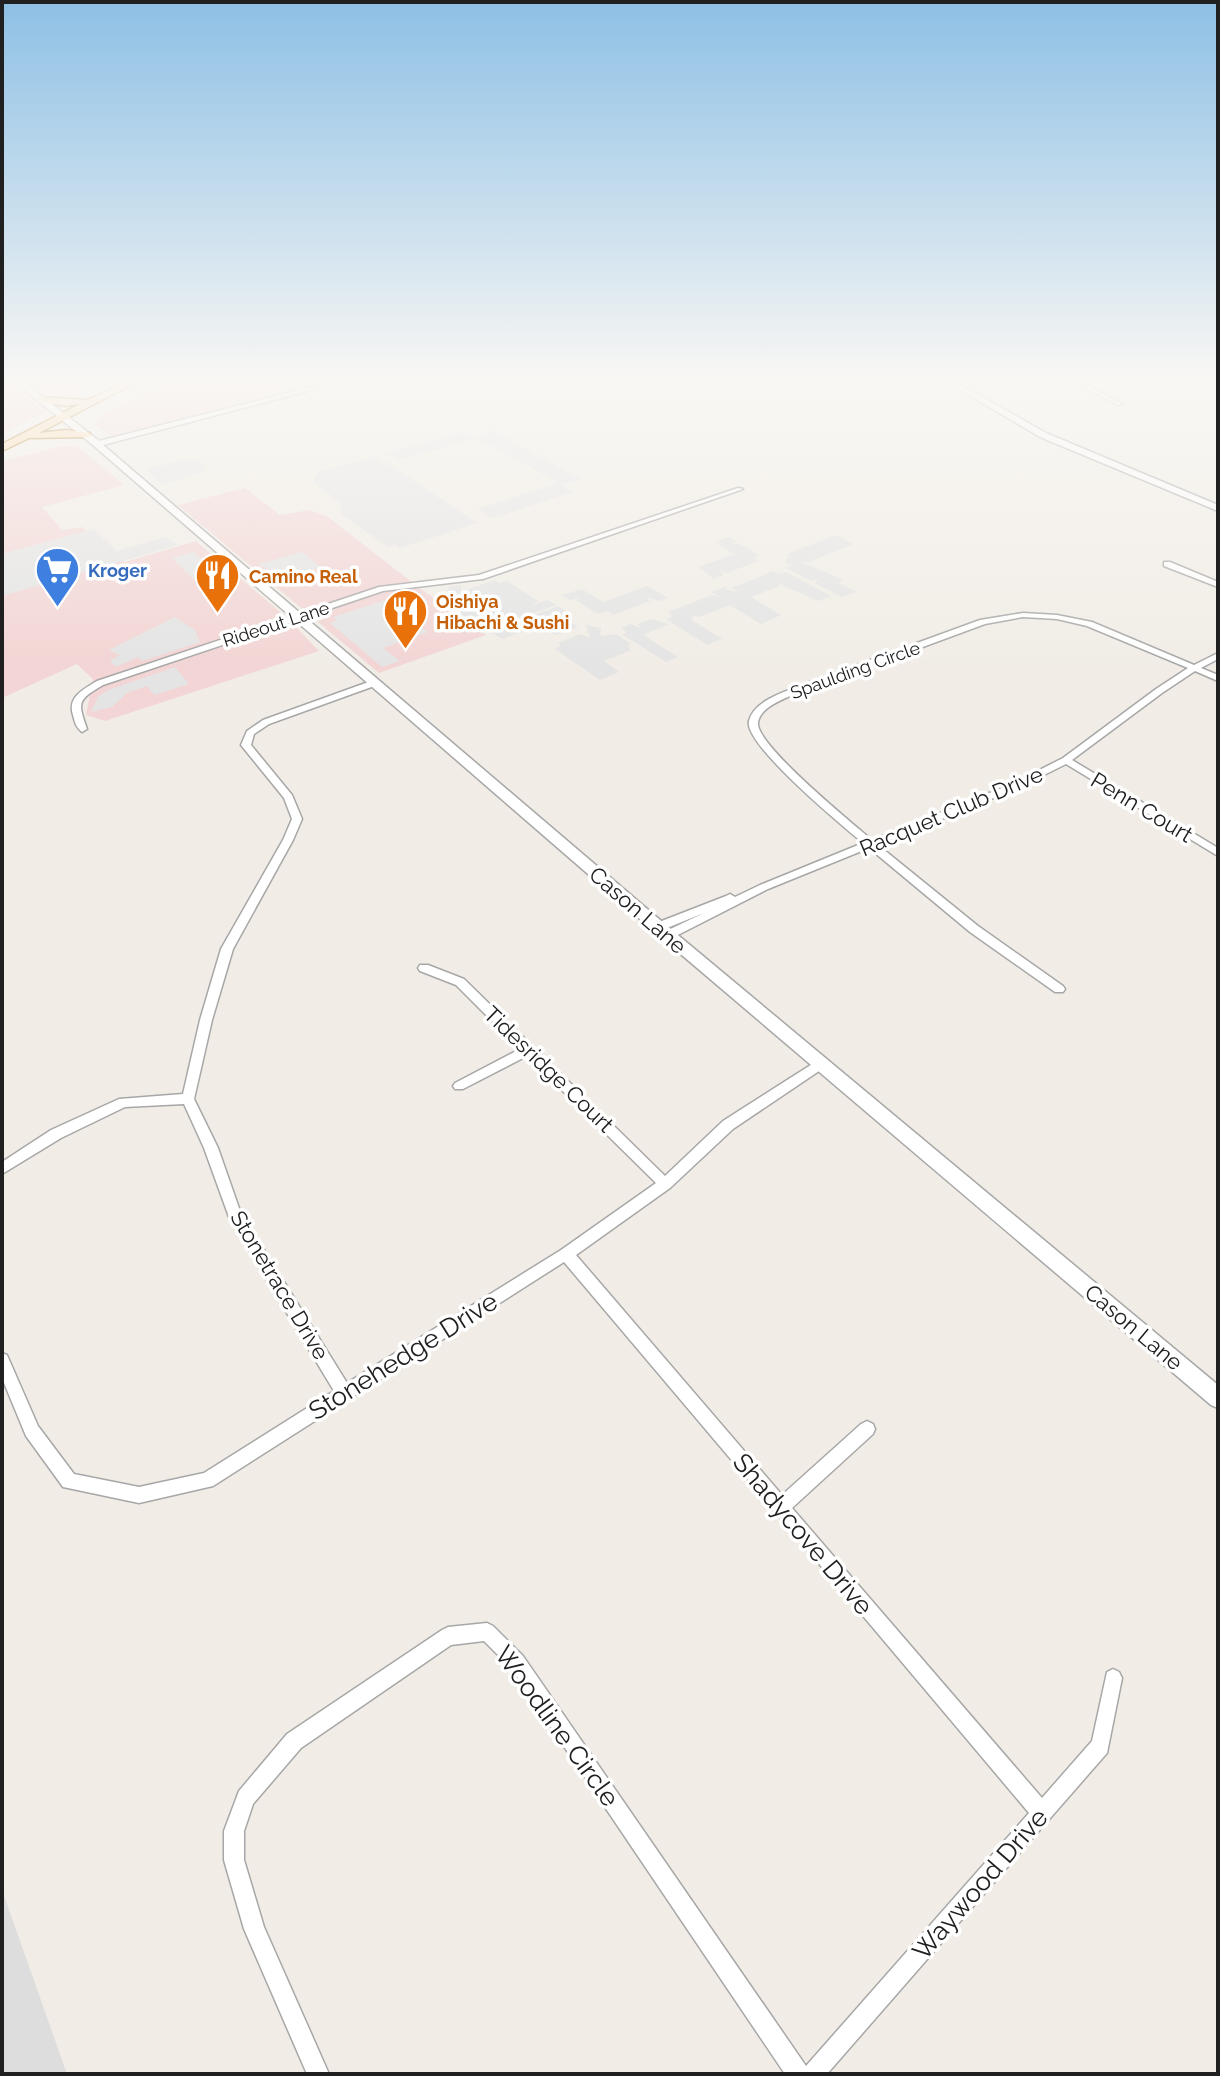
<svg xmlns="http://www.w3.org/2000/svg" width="1220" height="2076" font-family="Raleway,sans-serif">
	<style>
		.residential { fill: #dedddd }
		.commercial { fill: #f2d5d4 }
		.parking { fill: #e4e4e4 }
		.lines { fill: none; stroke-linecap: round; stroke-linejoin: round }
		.minor-casing { stroke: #a7a7a7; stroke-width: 3 }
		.tertiary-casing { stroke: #a7a7a7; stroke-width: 3 }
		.primary-casing { stroke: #9b6700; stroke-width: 3 }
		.minor { fill: #fff; fill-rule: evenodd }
		.tertiary { fill: #fff; fill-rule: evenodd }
		.primary { fill: #ffd49c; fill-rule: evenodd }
		.labels { text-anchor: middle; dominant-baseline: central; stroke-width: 7; stroke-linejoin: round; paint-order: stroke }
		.far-shop-label { font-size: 18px; font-weight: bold; fill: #366cbe; stroke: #fff; text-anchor: start }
		.far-food-label { font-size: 18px; font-weight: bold; fill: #c56008; stroke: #fff; text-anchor: start }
		.far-street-label { font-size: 18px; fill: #202020; stroke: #fff }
		.street-label { font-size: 22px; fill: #202020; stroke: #fff }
		.near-street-label { font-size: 26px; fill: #202020; stroke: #fff }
	</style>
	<rect width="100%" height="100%" fill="#f1ede6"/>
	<path class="residential" d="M2,1890L67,2074H2Z"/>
	<g class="commercial">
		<path d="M2,378H111L2,434Z"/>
		<path d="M174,378H340L112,436L94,424L103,414Z"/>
		<path d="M63,446H77L124,485L42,507L62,530L82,527L125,562L196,541L285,616L319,651L105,721L86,715L93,679L77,664L2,698V461Z"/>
		<path d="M245,488L280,515L310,510L328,517L422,590L486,635L379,673L178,505Z"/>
	</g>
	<g class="parking">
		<path d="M492,430L582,480L561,484L572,492L492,518L478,509L559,483L477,438L399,460L387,453L466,431L477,438Z"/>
		<path d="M376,456L477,523L400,548L395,545L388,547L342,515L341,503L313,482L318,472Z"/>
		<path d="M187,459H196L208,469L203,470L205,472L162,484L146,469Z"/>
		<path d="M93,529L117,551L165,537L178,545L2,596V554Z"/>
		<path d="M836,535L854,544L808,562H801L844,580L839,583L856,592L842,597L815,583L819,579L812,581L786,568L793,565L786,563L787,558L792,557L787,554Z"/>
		<path d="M729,537L736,541L731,545L737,543L760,555L754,558L758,561L727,573L719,570L724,575L714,579L698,567L732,555L738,557L715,542Z"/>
		<path d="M194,552L224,578L201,586L172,558Z"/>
		<path d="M302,552L321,567L285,578L258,564Z"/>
		<path d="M773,571L779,574L786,572L831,596L818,601L776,582L780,586L751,597L781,615L761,624L730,605L699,617L692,615L693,621L722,639L707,645L666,619L673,616L668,612L712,595L722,597L711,592L727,586L726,589L735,592L737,591L732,588Z"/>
		<path d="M495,580L500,583L507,581L538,601L532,605L548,600L556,605L488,629L482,628L454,609L448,587L461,585V592L469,594L466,590Z"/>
		<path d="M647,586L668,598L659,601L647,597L650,601L613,615L608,611L598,614L576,600L582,597L570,600L562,595L582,589L603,602Z"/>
		<path d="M398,596L403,599L389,605L428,632L383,648L400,661L382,667L330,623L337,620L333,617Z"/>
		<path d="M558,606L568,613L555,618L563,617L578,627L556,635L541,625L547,622L542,620L536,621L540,624L503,639L490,632Z"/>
		<path d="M175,617L195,630L200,642L142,661L138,657L116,667L110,661L120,655L109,650Z"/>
		<path d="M651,619L668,624L643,635L678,657L666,662L623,635L627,632L621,628L631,624L641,628L638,624Z"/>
		<path d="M586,625L601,628L600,634L603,636L616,634L631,644L627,646L631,650L604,661L619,672L600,680L555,649L561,646L558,643L581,634L590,638Z"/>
		<path d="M175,667L189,684L154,695L147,686L127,693L112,707L91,712L98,697L108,690Z"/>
	</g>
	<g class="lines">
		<defs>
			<g id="minor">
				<path d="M1083,385H1087L1123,404L1118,405L1083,387Z"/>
				<path d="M738,488L743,489L483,579L383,591L103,685C78,700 77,701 87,729L82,732C76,727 75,723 73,715C67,697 84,689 97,681L379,587L479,575Z"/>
				<path d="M1164,562H1170L1218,582V587L1164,566Z"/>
				<path d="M1023,613L1057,615L1092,622L1194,665L1218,653V659L1201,668L1218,675V681L1195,671L1162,693L1072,760L1218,848V856L1066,764L1018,788L878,845L978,926L1063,986L1065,989L1063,992H1055L970,932L869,848L768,889L672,938L668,939L662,935L664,932L704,913L662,930H654L653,927L654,924L726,896L730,894L735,897L760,885L863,843C844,827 743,744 749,721C754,701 782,693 799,686L980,620ZM1023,617L1057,619L1087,626L1188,668L1156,689L1063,758L1012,784L872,840C852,823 756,745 758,723C759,709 779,701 790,696L985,624Z"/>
				<path d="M374,680L378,683L377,685L269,724L254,734L251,745L292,795L302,819L293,840L233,949L212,1020L194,1099L218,1148L240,1211L347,1383L561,1250L656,1183L527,1056L463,1089H455L453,1086L455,1083L520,1049L456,985L420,971L418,968L420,965H428L464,979L665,1176L723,1121L817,1061H825L827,1064L825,1067L733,1129L670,1188L576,1255L782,1495L861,1424L867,1421L873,1424L875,1429L873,1434L792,1508L1042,1798L1092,1741L1107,1672L1113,1669L1119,1672L1122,1678L1107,1753L827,2074H785L511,1668L484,1641L451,1645L301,1748L253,1804L244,1831V1860L264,1927L329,2074H307L244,1929L224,1860V1831L239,1791L287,1734L442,1630L448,1627L487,1623L493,1626L523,1656L806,2066L1029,1813L778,1515L774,1514L772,1508L564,1262L213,1486L139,1503L63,1487L26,1436L2,1378V1353L7,1355L38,1426L74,1474L139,1487L204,1473L334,1391L229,1217L204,1148L184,1104L125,1107L61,1138L2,1174V1162L51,1130L119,1099L183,1094L200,1020L221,949L283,840L292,819L284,798L241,745L247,731L263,720Z"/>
			</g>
			<g id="tertiary">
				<path d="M10,378H19L99,441L346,378H358L103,445L673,931L1218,1385V1408L1211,1405L663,939L94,446Z"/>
				<path d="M940,378H949L1046,433L1218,505V511L1040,437Z"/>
			</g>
			<path id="primary" d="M132,378H144L39,433L66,430L90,433V437L29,438L2,451V444L80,404L65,406L42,402L38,397L88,400Z"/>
		</defs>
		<use href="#minor" class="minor-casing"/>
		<use href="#tertiary" class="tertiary-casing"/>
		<use href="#primary" class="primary-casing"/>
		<use href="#minor" class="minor"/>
		<use href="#tertiary" class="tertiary"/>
		<use href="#primary" class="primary"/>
	</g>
	<linearGradient id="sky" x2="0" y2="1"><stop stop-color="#8dc0e5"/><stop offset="0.57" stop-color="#f9f7f4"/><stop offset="1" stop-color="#f9f7f4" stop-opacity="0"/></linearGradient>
	<rect width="1220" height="668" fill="url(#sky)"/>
	<defs>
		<symbol id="supermarket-pin" viewBox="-11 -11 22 30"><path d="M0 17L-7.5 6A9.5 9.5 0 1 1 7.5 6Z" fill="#3f7fe0" stroke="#fff"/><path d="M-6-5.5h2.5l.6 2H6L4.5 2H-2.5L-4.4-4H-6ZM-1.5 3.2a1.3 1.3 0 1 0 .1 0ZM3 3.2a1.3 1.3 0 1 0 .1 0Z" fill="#fff"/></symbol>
		<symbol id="restaurant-pin" viewBox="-11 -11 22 30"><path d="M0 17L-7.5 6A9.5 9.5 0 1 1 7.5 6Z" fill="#e8710a" stroke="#fff"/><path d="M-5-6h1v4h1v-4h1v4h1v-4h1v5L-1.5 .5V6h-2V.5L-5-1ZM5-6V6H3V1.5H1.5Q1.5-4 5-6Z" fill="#fff"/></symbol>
	</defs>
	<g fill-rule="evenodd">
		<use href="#supermarket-pin" x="32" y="544" width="51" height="69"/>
		<use href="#restaurant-pin" x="192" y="550" width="51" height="69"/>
		<use href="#restaurant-pin" x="380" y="586" width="51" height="69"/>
	</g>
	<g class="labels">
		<g class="far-shop-label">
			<text x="88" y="570">Kroger</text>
		</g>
		<g class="far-food-label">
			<text x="249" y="576">Camino Real</text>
			<text x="436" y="601">Oishiya<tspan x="436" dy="21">Hibachi &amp; Sushi</tspan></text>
		</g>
		<g class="far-street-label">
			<text transform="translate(276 624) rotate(-18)">Rideout Lane</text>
			<text transform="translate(855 670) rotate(-20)">Spaulding Circle</text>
		</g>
		<g class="street-label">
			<text transform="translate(1142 807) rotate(31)">Penn Court</text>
			<text transform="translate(951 811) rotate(-23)">Racquet Club Drive</text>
			<text transform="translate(638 910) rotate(41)">Cason Lane</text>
			<text transform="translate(549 1069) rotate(44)">Tidesridge Court</text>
			<text transform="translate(280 1285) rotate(59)">Stonetrace Drive</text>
			<text transform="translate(1134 1327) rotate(40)">Cason Lane</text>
		</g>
		<g class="near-street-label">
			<text transform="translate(403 1356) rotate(-32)">Stonehedge Drive</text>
			<text transform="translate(803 1534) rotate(50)">Shadycove Drive</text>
			<text transform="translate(557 1726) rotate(54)">Woodline Circle</text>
			<text transform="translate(980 1884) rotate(-49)">Waywood Drive</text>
		</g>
	</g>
	<rect width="1220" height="2076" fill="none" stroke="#202020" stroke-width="8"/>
</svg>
